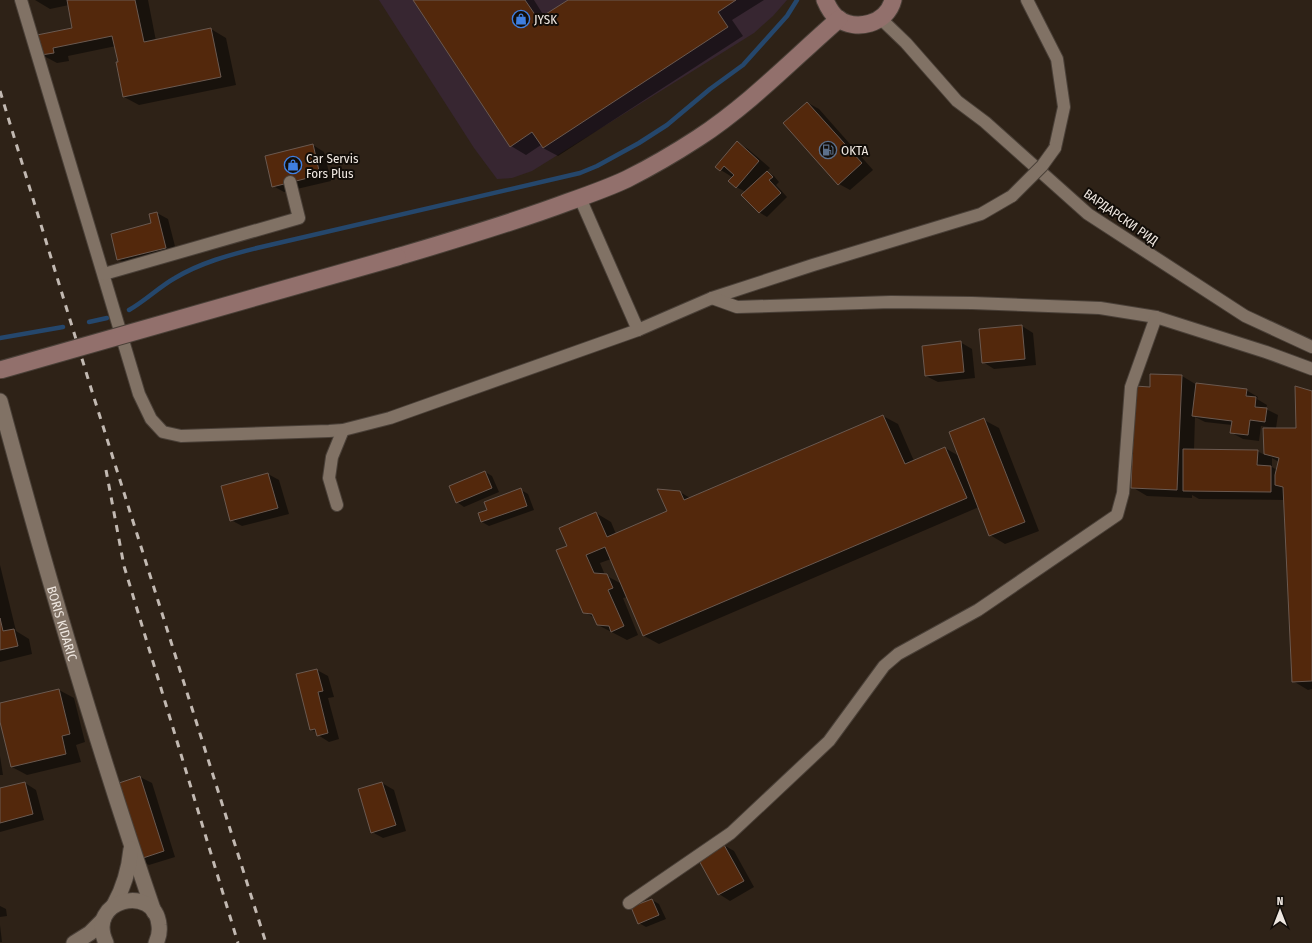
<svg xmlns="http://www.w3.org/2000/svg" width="1312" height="943" font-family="'Fira Sans Condensed',sans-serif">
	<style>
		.commercial { fill: #372631 }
		.shadow { fill: #0007; fill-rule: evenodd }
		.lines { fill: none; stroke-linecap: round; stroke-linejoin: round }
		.stream { stroke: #25476c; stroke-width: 4.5 }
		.building { fill: #53280c; stroke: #6a5950 }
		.minor-casing { stroke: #4a4038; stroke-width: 14 }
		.tertiary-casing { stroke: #4a4038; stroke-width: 17 }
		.secondary-casing { stroke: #4a4038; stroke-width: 19 }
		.minor { stroke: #817265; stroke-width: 12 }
		.tertiary { stroke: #817265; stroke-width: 15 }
		.secondary { stroke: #92706c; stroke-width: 17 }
		.rail { stroke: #c2b9b2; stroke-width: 3; stroke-dasharray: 7 7; stroke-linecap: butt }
		.minor-bridge-casing { stroke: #4a4038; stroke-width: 14; stroke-linecap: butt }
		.secondary-bridge-casing { stroke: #4a4038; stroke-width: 19; stroke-linecap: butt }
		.minor-bridge { stroke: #817265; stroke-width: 12 }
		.secondary-bridge { stroke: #92706c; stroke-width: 17 }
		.labels { text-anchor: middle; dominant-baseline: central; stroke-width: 4; stroke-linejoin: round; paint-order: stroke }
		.poi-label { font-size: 13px; fill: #efe7e0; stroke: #120d08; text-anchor: start }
		.street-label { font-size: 13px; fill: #efe7e0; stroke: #120d08 }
	</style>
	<rect width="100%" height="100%" fill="#2e2217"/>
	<path class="commercial" d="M379,0H787L773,16L754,33L532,171L512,178L497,179L474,148Z"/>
	<g class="shadow">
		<path d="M35,0H148L156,41L211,29L226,38L236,85L139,105L124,97L116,46L68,56L69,61L57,63L42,55L73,29L69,5L50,9Z"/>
		<path d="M415,0H534L544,16L569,0H764L732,20L743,36L558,156L543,148L541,145L526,155L511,146Z"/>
		<path d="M808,103L819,109L873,170L850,190L839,184Z"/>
		<path d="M737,142L748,149L770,168L766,172L774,176L779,182L776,185L787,197L767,217L759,212L746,192L736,187L732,177L716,167Z"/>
		<path d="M313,145L324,152L331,181L284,192L273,186Z"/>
		<path d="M157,213L168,219L177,254L129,266L118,259L152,224L150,215Z"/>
		<path d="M1022,326L1033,333L1036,365L994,369L983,362Z"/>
		<path d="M960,342L972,349L975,378L938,382L926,376Z"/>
		<path d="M1182,376L1197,385L1246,390L1258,397L1257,399L1267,405L1266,409L1278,415L1276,428L1261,426L1259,441L1243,439L1232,433V425L1205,422L1195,417L1194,450L1257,451L1265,455L1264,429H1297L1312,392V689L1308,690L1293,681L1284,500L1199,499L1192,495V498L1147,496L1132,487L1151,388ZM1272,458L1279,462L1277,470L1272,467Z"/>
		<path d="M883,416L898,424L914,461L945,448L959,456L984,420L999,428L1039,531L1005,544L990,535L979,507L659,644L644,636L627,597L623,598L638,635L627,640L598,625L595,618L584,612L568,546L596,513L611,522L616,534L668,512L680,492L690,498ZM611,559L622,584L605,575L600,563Z"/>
		<path d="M485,472L492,476L499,492L464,507L457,502Z"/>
		<path d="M268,474L279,480L289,514L242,526L231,520Z"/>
		<path d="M521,490L528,494L534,510L489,526L482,522L488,510Z"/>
		<path d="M0,565L16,631L29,639L32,654L0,662Z"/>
		<path d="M317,670L328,676L334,697L328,698L339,739L329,742L318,735L317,733L311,729Z"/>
		<path d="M59,690L74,698L85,742L76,745L81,762L27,775L12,767L0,718V704Z"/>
		<path d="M0,756L3,775H0Z"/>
		<path d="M140,777L152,783L175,857L149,865L138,859Z"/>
		<path d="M25,783L36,790L44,820L0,832V789Z"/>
		<path d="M382,783L394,790L406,831L383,838L372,832Z"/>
		<path d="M722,844L734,851L754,887L730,901L719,894Z"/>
		<path d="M652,900L659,904L666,919L646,927L639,923Z"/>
		<path d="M0,906L6,909L7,916L0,917Z"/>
		<path d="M0,925L2,942H0Z"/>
	</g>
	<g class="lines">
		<g class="stream">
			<path d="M129,310C145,301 159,287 175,278C200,263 229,255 257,248L580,173L597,166L639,143L667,125L710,89L743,65L787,16L797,0"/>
			<path d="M89,322L107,318"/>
			<path d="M0,338L63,327"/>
		</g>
	</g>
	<g class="building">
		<path d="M67,0H135L144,42L211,28L221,77L123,97L116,62H118L112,36L53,48L54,53L41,55L37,35L72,28Z"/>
		<path d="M413,0H525L538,19L568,0H736L718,12L728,27L543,148L532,132L510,147Z"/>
		<path d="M807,102L862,163L838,185L783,123Z"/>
		<path d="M737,141L759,161L736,188L728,181L734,175L724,166L720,171L715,167Z"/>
		<path d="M313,144L320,175L272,187L265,156Z"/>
		<path d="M767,171L773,177L769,180L781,193L759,213L741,195Z"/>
		<path d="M157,212L166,248L117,260L111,234L151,223L149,214Z"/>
		<path d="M1022,325L1025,359L982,363L979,329Z"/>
		<path d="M961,341L964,372L925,376L922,346Z"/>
		<path d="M1150,374L1182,375L1177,490L1131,488L1135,386L1150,387Z"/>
		<path d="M1196,383L1247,389L1246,396L1256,397L1255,407L1267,408L1265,422L1250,420L1248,435L1230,433L1232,421L1192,416Z"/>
		<path d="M1295,386L1312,391V681L1292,682L1283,487L1275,485V475L1279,458L1264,454L1263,428H1296Z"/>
		<path d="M883,415L905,464L945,447L967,498L643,636L605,547L586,555L594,573L607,574L613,588L608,590L624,626L611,632L609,626L597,625L592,614L583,613L556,550L567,546L559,528L596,512L607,537L667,511L657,489L680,491L684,500Z"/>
		<path d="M984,418L1025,522L989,536L949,432Z"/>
		<path d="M1183,449L1258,450L1257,465L1271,466V492L1183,491Z"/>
		<path d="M485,471L492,488L456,503L449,486Z"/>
		<path d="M268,473L278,508L230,521L221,486Z"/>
		<path d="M521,488L527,506L481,522L478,513L487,510L484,502Z"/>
		<path d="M0,618L3,631L14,629L18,646L0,650Z"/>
		<path d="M317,669L323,691L318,692L328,733L317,736L315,729L310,730L296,674Z"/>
		<path d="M59,689L70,734L62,736L66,754L11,767L0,722V703Z"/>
		<path d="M140,776L164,851L137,860L113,785Z"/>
		<path d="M25,782L33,814L0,823V788Z"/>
		<path d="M382,782L396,825L371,833L358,789Z"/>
		<path d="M723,843L744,881L718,895L697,857Z"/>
		<path d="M652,899L659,915L638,924L631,907Z"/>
	</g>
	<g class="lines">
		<defs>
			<g id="minor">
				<path d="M21,0L139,394L151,419L163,432L181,436L329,431L343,430L390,418L638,330L712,298L813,265L981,214L1012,196"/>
				<path d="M1027,0L1057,59L1064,107L1055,148"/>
				<path d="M880,18L906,43L957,101L985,122L1088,214L1245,316L1312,347"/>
				<path d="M580,198L638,330"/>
				<path d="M104,274L299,218L290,182"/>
				<path d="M712,298L737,307L891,302L972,303L1100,308L1156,317L1266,352L1312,369"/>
				<path d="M337,505L329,478L332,457L343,430"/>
				<path d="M629,903L731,833L829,741L884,666L898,654L978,610L1117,515L1123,493L1131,387L1156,317"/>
			</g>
			<g id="tertiary">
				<path id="s1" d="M0,401C46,572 96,743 154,912"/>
				<path d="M114,905C124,887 129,869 131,849"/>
				<path d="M74,943L90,933L103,920"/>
				<path d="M106,943C85,899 155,883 159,925C160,932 159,937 156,943"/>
			</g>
			<g id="secondary">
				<path d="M825,0C828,7 831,13 837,18C856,32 887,24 893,0"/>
				<path d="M397,257C454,240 512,223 568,202C588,195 608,188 627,179C651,167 675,153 698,138C750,104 793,59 839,19"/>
			</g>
		</defs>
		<use href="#minor" class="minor-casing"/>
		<use href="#tertiary" class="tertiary-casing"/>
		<use href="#secondary" class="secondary-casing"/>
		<use href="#minor" class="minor"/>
		<use href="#tertiary" class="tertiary"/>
		<use href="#secondary" class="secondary"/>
		<g class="rail">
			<path d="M0,91L90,385L266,943"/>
			<path d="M106,470L124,566L238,943"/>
		</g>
		<defs>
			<path id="minor-bridge" d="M1012,196L1042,166L1055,148"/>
			<path id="secondary-bridge" d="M0,370L397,257"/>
		</defs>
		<use href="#minor-bridge" class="minor-bridge-casing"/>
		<use href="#secondary-bridge" class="secondary-bridge-casing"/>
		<use href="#minor-bridge" class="minor-bridge"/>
		<use href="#secondary-bridge" class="secondary-bridge"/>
	</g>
	<defs>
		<symbol id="shop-ring" viewBox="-11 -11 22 22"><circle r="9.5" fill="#120d08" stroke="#3f7fe0" stroke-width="1.5"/><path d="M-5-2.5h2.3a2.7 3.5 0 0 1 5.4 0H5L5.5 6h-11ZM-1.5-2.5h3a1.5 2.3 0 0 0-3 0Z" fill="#3f7fe0"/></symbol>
		<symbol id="fuel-ring" viewBox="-11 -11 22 22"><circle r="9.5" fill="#120d08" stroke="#5c6f8a" stroke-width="1.5"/><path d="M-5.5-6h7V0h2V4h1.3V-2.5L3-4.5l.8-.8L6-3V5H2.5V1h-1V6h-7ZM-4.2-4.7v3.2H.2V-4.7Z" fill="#5c6f8a"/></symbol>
	</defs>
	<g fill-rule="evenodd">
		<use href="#shop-ring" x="511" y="9" width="20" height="20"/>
		<use href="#fuel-ring" x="818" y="140" width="20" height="20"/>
		<use href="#shop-ring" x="283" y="155" width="20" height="20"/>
	</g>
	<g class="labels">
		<g class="poi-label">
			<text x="534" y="19">JYSK</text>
			<text x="841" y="150">OKTA</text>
			<text x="306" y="158">Car Servis<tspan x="306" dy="15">Fors Plus</tspan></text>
		</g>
		<g class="street-label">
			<text transform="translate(1121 217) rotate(35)">ВАРДАРСКИ РИД</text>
			<text stroke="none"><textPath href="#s1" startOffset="231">BORIS KIDARIC</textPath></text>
		</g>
	</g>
	<g transform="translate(1280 911)" stroke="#120d08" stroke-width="3" paint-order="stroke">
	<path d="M0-3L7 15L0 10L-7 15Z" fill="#efe7e0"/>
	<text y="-6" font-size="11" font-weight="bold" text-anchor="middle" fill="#efe7e0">N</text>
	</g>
</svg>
